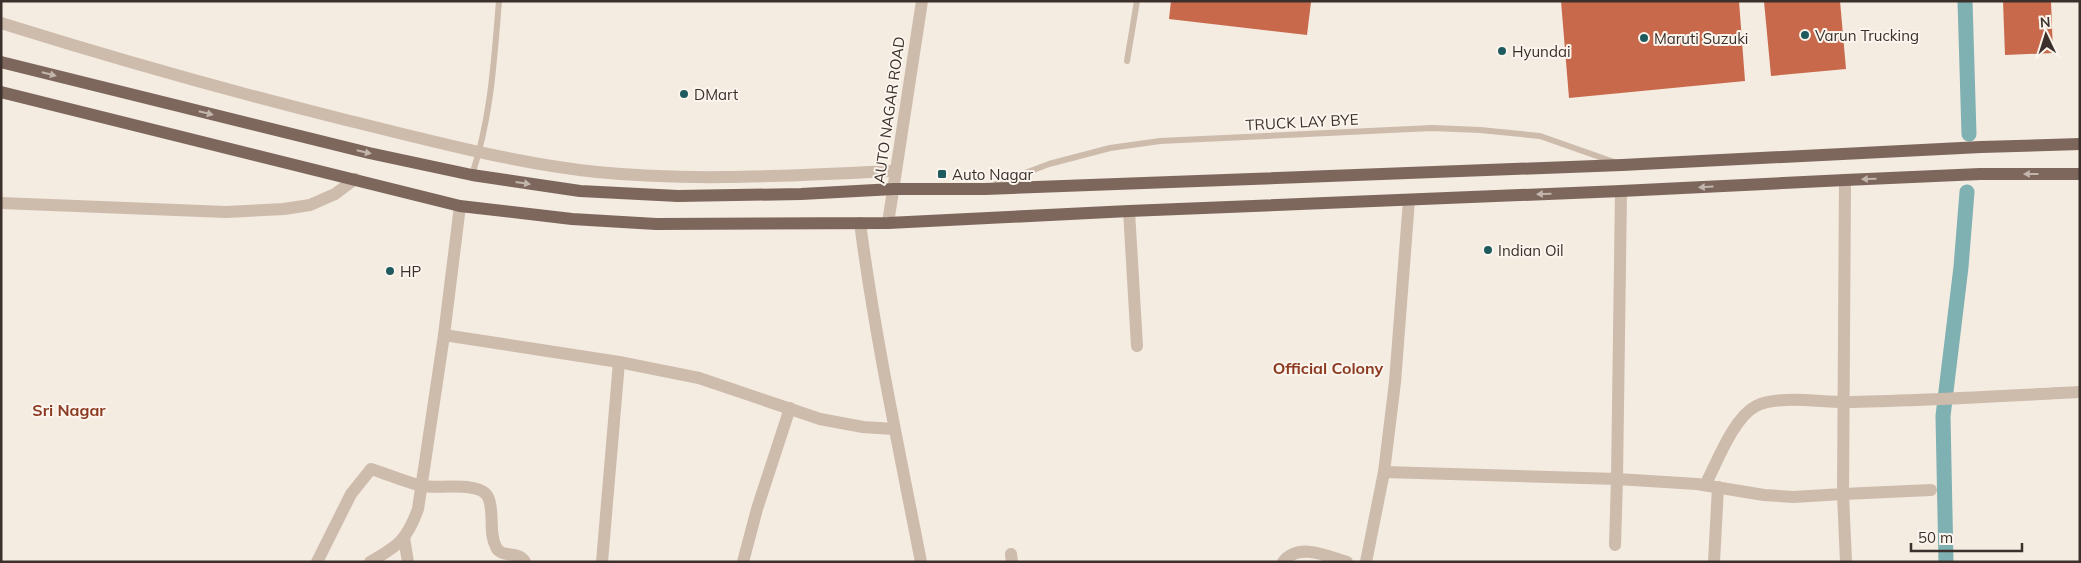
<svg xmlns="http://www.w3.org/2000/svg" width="2081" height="563" font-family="Mulish,sans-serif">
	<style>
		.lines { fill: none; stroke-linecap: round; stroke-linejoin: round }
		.canal { stroke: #7fb0b2; stroke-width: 15 }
		.building { fill: #c8694b }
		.service { stroke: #cdbbac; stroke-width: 6 }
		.minor { stroke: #cdbbac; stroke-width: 12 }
		.tertiary { stroke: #cdbbac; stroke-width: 12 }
		.primary { stroke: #7d675c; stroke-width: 12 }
		.oneway { fill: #c2b5ac }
		.poi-dot { fill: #1f5a5e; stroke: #fbf5ee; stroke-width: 2 }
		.labels { text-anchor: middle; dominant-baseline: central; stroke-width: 4; stroke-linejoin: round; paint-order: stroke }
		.poi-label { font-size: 15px; fill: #3b302b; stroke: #fbf5ee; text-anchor: start }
		.street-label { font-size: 15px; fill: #3b302b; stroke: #fbf5ee }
		.neighbourhood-label { font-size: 16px; font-weight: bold; fill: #8c3b22; stroke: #fbf5ee }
	</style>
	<rect width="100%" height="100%" fill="#f4ebe1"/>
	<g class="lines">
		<g class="canal">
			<path d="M1965,1L1969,134"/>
			<path d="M1946,562L1943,416L1961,267L1967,192"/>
		</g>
	</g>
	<g class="building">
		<path d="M1171,1L1311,2L1307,35L1169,19Z"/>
		<path d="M1561,1H1739L1745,81L1569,98Z"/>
		<path d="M1764,1H1840L1846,69L1771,76Z"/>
		<path d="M2003,1H2051L2053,53L2005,55Z"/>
	</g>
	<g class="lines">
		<g class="service">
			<path d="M1127,61L1137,1"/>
			<path d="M472,175C491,118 494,61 499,1"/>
			<path d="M996,184L1049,164L1110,148L1160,141L1432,128L1480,130L1540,136L1614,162"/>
		</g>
		<g class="minor">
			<path d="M1,23C116,59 233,92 350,121C432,141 513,163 597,172C696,182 796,175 895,171"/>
			<path d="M1,203L226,212L284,209L310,205L335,194L355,179"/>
			<path d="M1129,211L1137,346"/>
			<path d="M860,223C875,337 899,449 921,562"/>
			<path d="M444,335L619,362L699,378L820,419L863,427L894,429"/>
			<path d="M1384,472L1617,479L1621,191"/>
			<path d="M1705,485C1717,463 1733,418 1756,406C1778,395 1819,402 1843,402C1922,401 2001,396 2080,392"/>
			<path d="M404,538L408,562"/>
			<path d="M1615,545L1617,479L1697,484L1764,495L1793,497L1843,494L1845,180"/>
			<path d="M1011,554L1012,562"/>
			<path d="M317,562L351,494L371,469C387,474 405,482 422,486C438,489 481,481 488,497C495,512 488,532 496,547C502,559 519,550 525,562"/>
			<path d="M370,562C398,546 407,540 418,509L444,335L460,206"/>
			<path d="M602,562L619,362"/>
			<path d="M743,562L757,509L790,408"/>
			<path d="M1283,562C1299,542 1327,556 1347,562"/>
			<path d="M1366,562L1384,472L1395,382L1409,200"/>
			<path d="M1714,562L1718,487"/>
			<path d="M1846,562L1843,494L1931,490"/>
		</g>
		<path class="tertiary" d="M888,223L922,1"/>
		<g class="primary">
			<path d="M1,62L369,153L472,175L580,191L678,196L801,194L894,189H985L1622,165L1981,147L2080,144"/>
			<path d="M1,92L460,206L572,219L656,224L888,223L1129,211L1621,191L1845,180L1980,174H2080"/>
		</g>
	</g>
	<defs><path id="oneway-solid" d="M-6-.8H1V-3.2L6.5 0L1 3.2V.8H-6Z" transform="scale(1.25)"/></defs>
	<g class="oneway">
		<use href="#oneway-solid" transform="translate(49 74) rotate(14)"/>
		<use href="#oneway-solid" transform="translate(206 113) rotate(14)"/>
		<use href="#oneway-solid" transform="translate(364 152) rotate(13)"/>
		<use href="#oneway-solid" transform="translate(2031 174) rotate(180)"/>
		<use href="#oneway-solid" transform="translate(1869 179) rotate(178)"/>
		<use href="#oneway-solid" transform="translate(523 183) rotate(8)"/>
		<use href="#oneway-solid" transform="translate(1706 187) rotate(177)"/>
		<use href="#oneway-solid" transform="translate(1544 194) rotate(178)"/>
	</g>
	<g class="poi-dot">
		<circle cx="1805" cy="35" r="5"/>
		<circle cx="1644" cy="38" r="5"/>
		<circle cx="1502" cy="51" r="5"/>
		<circle cx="684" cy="94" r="5"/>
		<rect x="937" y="169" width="10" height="10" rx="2.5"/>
		<circle cx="1488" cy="250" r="5"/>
		<circle cx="390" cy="271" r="5"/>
	</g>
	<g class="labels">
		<g class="poi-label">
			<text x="1815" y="35">Varun Trucking</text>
			<text x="1654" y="38">Maruti Suzuki</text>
			<text x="1512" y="51">Hyundai</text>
			<text x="694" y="94">DMart</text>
			<text x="952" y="174">Auto Nagar</text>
			<text x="1498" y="250">Indian Oil</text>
			<text x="400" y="271">HP</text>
		</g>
		<g class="street-label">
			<text transform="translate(889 110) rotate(-82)">AUTO NAGAR ROAD</text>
			<text transform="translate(1302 122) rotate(-3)">TRUCK LAY BYE</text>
		</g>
		<g class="neighbourhood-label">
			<text x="1328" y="368">Official Colony</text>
			<text x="69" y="410">Sri Nagar</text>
		</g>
	</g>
	<rect width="2081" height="563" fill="none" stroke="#3b302b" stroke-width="5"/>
	<g transform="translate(2046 35) rotate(356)" stroke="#fbf5ee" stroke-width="4" paint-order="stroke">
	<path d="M0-4L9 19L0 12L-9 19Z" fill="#3b302b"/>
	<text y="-8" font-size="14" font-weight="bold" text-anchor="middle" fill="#3b302b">N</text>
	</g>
	<path d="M1911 543v8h111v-8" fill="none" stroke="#3b302b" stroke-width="2.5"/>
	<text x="1918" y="543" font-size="15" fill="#3b302b" stroke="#fbf5ee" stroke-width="4" paint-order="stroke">50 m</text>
</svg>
